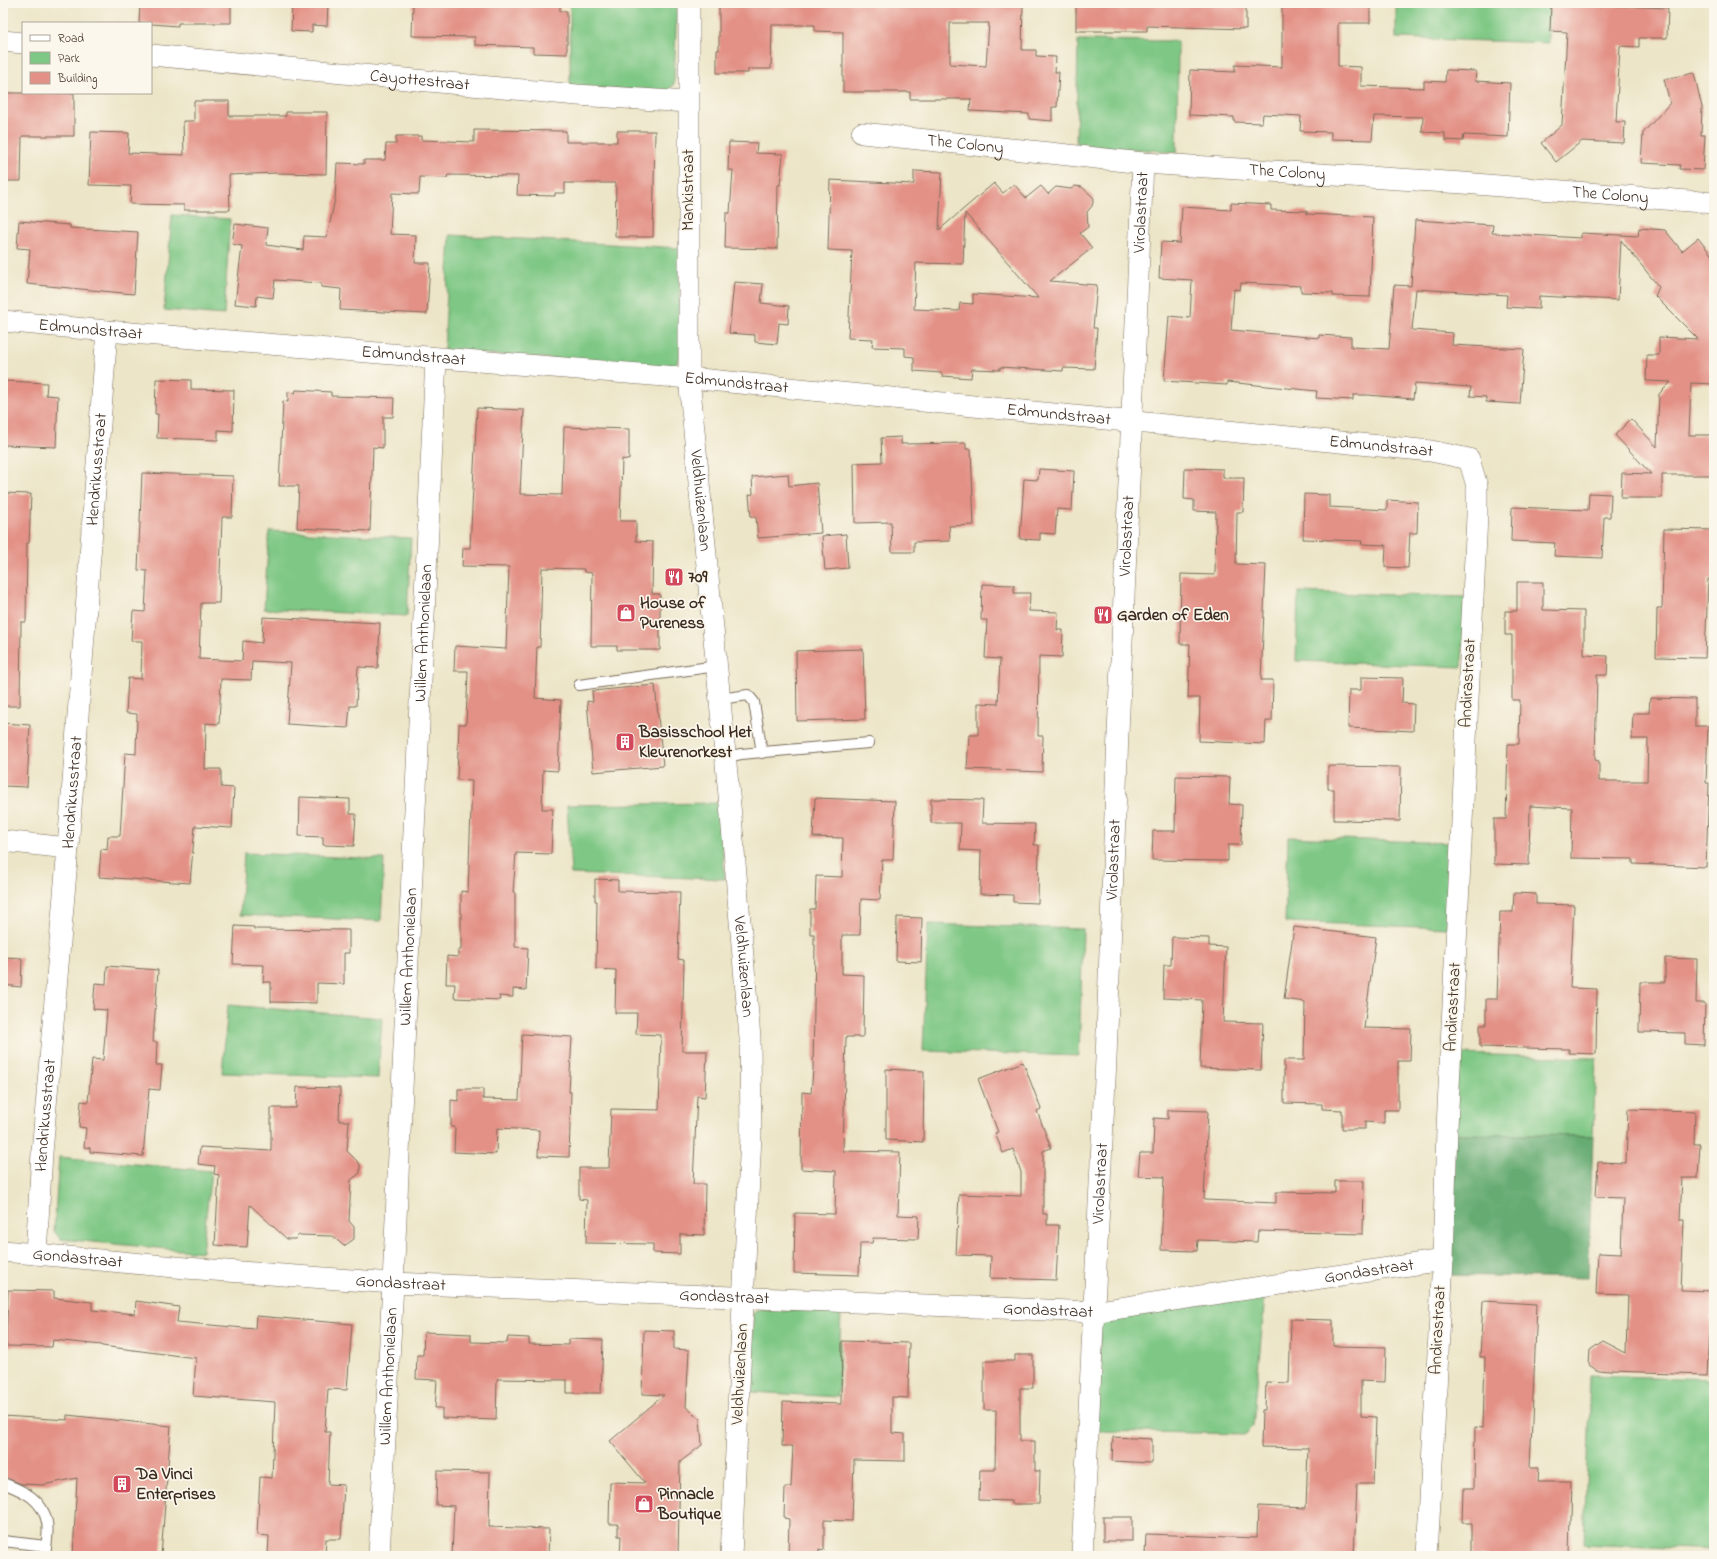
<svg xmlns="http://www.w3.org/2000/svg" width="1717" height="1559" font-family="'Indie Flower',sans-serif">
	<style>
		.green { fill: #7ec784; stroke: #5c7851 }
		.forest { fill: #66ac72; stroke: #506b48 }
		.building { fill: #e39186; fill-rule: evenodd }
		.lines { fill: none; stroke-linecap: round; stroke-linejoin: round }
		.service-casing { stroke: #796b59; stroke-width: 12 }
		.minor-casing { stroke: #796b59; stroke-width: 22 }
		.service { stroke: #fff; stroke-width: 10 }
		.minor { stroke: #fff; stroke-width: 21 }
		.labels { text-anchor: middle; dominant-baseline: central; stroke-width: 3.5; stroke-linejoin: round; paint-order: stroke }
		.street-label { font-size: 17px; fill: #3b2a1e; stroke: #fbf7ec }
		.poi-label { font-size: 17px; font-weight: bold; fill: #3b2a1e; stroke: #fbf7ec; text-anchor: start }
	</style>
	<rect width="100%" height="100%" fill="#fbf7ec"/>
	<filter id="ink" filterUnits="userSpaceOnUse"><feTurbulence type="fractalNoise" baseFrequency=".025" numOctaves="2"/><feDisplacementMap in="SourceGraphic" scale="8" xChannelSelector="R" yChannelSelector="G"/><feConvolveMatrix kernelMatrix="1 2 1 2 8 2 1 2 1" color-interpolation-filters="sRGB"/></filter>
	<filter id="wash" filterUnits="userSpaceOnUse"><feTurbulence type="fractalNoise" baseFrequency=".012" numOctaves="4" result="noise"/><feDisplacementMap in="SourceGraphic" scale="16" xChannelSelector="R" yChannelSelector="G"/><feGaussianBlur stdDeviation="0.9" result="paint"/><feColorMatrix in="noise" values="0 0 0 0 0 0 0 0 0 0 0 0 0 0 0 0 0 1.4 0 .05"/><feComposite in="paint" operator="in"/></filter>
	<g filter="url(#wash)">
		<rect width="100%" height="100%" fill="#ece5c7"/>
		<g class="green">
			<path d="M570,3H677L674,84L667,92L570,86Z"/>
			<path d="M1396,3H1549V43L1396,38Z"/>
			<path d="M1078,40L1178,41L1177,152L1076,145Z"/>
			<path d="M172,215L230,219L224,315L164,310Z"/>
			<path d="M450,235L680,248V357L675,365L664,367L444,351Z"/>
			<path d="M269,531L411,538L407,616L264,609Z"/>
			<path d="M1298,592L1465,597L1462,667L1296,661Z"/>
			<path d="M719,803L725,879L571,874L567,805Z"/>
			<path d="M1288,837L1450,843L1447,928L1285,922Z"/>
			<path d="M244,853L384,859L381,921L240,915Z"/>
			<path d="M928,924L1083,929L1079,1056L923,1051Z"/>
			<path d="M228,1005L382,1018L378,1078L222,1073Z"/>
			<path d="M1457,1054L1596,1058L1593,1136L1454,1134Z"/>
			<path d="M59,1157L211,1171L202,1252L60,1239L54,1231Z"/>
			<path d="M1265,1295L1253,1427L1246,1434L1094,1431L1100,1327L1109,1318Z"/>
			<path d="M759,1309L841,1312L838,1397L751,1392L753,1312Z"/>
			<path d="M1590,1375L1714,1379V1550L1584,1544Z"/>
		</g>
		<path class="forest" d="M1454,1134L1593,1136L1588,1278L1449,1275Z"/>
		<g id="blocks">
			<g class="building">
				<path d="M140,3H231V23H178V26L139,23Z"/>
				<path d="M292,3H328L327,26L312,25V32L291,31Z"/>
				<path d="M413,3H560V11H567V54L533,53V47L475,45V37L412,36Z"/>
				<path d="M719,3H1023L1022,50H1036V56L1056,57L1055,72H1059L1057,107H1052V121L1029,119V114L970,111L971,99H910V92H843V32L815,31V25H772L771,69H748V73H717V50H719ZM950,23H989L986,66L950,64Z"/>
				<path d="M1076,3H1246V29L1147,26V31H1076Z"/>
				<path d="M1282,3H1370V23H1338V66L1361,67V86L1424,88V81L1445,82L1446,70L1476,71L1475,81L1510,83L1508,137L1464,135L1463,141L1445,140V133L1422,132L1423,117L1374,116L1372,140L1331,139V132L1300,131L1301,116L1263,114L1262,123L1234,122V117L1189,115L1190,70L1235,72V65L1282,67Z"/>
				<path d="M1551,3L1668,8L1667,38H1639V47L1620,46L1616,122H1625L1624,143L1582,141L1556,162L1541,143L1562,125L1567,32L1550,31Z"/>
				<path d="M1694,73L1702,107L1701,135H1705L1703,170L1679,169L1680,165L1641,163L1643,133L1670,103L1664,79Z"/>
				<path d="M3,93H74V136H22L21,181H3Z"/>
				<path d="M194,101H229V116H286V112H327L326,174L276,173L229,175L230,210H184V205L130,204L131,186L89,185L91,132L129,133L128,153L184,155L183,121H194Z"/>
				<path d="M474,130L566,131V142H617V131H655L653,237H615L616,183H565V193H555V196L517,195L518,176L448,175L447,178L420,177L419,194L392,193L390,234L416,235L415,263H430L427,314L340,310L341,289L321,287V283L275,280L273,298L257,296L256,306L235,304L242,246L232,244L235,224L268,228L266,245L303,250L304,236L327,237L335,199L337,163L364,164V160H385L386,144H396V136H421V140L474,142Z"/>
				<path d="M729,142L757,143L756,153L783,154L780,185H778L777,249L725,248L726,213H730L733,170H728Z"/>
				<path d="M914,171L942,172L939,230L994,183L1003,193L1014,184L1026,198L1041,186L1048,194L1056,187L1071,189L1075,186L1082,187L1094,198L1092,206L1087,212L1088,227L1080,233L1092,248L1050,281L1097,285L1093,328H1097L1094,369L1063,368V371L1000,367V370L972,369L971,378L942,376V373L914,371V357L905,356V348L872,347L873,339L848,338L852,251L828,250L830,180L914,184ZM965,213L1034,293L1038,298L973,294V304L960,303L959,311L914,309L916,263L963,264Z"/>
				<path d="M1231,203L1271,205V210L1307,211V214L1373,217L1370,297L1333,296V293L1301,292V286L1241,283L1240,290L1234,289L1231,330L1319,338V335L1351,337V347L1389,349L1394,285L1411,286L1415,220L1493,225L1492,233L1581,238V233L1638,236L1639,228L1665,230L1682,251L1698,238L1714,258V384L1691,383L1689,435H1714V475H1662V498H1621L1622,473L1651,474L1615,435L1631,419L1657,447L1659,394L1671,382L1646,381L1647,355H1659V337L1698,339L1655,296L1659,287L1621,240L1618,300L1539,296V309L1506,307L1507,295L1416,289L1412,330L1453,333L1452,345L1524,349L1520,404L1486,402V397L1470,396L1471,387L1415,383L1413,399L1368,395H1353V400L1316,398L1317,391L1227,382V385L1164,381L1169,316L1190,318L1192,280L1159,278L1161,242L1180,243L1182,207L1231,210Z"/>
				<path d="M19,221L70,225V228L138,232L134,294L27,284L30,249L17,248Z"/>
				<path d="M734,282L763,284L761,303L789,306L788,324L779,323L777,344L755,342V335L729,333Z"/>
				<path d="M156,379L191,380V389L234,390L233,431L218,430V440L157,438L158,414H155Z"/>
				<path d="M5,381L47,383L46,395L58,396L56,447L3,445Z"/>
				<path d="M296,390L331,392V396L394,398L393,417H383V448L373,447L370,531L297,528L299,486H279L283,401L288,402V392L295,393Z"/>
				<path d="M477,408L524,410L520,494L562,495L564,427L629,429V460L622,459L620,521H636V541L653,542L652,594H660V650H617V646H591L592,573L584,572V569L542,568L540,647H537L535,698L561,700L558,771L543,770L542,809H553L551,854L516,853L513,892H515V947L528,948L526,990L513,989V997L499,996L500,1000L454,998L455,984H446L447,956L458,957V950H461V891L468,892L472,781L457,780L459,724H466L468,671H454L455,646L506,649L509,567L462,566L463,548H470Z"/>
				<path d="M901,437V444L966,443V449H971L974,525L949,526L950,541L914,542V552H892L891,522L855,523L854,463L882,462L881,438Z"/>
				<path d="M1185,468L1223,469V478H1244L1243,512H1237L1236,564L1266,565L1261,680H1273L1272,721H1266L1265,744L1199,741L1200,698H1188L1190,644H1180L1181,574L1215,575L1216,512L1194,511V500L1184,499Z"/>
				<path d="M1039,469L1074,471L1072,510L1057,509L1055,534L1040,533V540L1020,539L1024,479L1038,480Z"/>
				<path d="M142,473L233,476L232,517H222L219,603H201L199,659L242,661L243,641L262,643L263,617L380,623L378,668L358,667L356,706H350L348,728L287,724L291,663L252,661L251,680L221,679L219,724L206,723L205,769H221V787L234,788L232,828L195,826L190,883L99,877L101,849L107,850L108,836H120L125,753L136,754L137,714L126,713L128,678L141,679L142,641H131L133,611L145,612L147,571L138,570Z"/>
				<path d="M788,474L789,486L817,483L821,533L758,538L756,517H751L749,495L753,494L752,477Z"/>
				<path d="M3,493L31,494L29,543H27L26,622H21L20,706H3Z"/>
				<path d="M1589,493L1611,494L1610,517H1604L1602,558L1554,556L1555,543L1511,541L1512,507L1588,510Z"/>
				<path d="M1304,494L1329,495V507L1387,510V500L1418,502L1417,533H1410L1408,568L1385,567L1386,545L1361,544L1362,541L1303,539Z"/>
				<path d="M1664,529L1714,530V579H1708L1705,658L1656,657L1657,608H1662Z"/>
				<path d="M846,534L848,568L825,570L822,536Z"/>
				<path d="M1517,582H1543V610L1584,611V655L1608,656L1607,675H1597L1595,760L1599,761V781H1647L1648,739H1632L1633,713H1649L1650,698L1695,699V726H1708L1706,783H1709L1706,867L1633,864V859L1571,858L1572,808L1530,806L1529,865L1494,864V819H1506L1508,744H1519L1520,700H1512V635H1505V611H1517Z"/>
				<path d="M982,584L1014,585V593H1030L1029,611L1058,612L1057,630H1063L1062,657L1039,656L1038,736H1043L1042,772L967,769L969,735H978V703L998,704L1000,659L985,658L987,620H981Z"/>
				<path d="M863,649L865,719L797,721L796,651Z"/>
				<path d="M1361,677L1403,678L1402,703L1414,704L1413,731L1348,728L1349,690H1361Z"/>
				<path d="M655,685L663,766L593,772L587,701L593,702L592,691Z"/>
				<path d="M3,723L30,725L27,787L3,786Z"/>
				<path d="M1328,766L1401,767L1400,821L1334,820V789H1328Z"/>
				<path d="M1176,776L1230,777L1229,804L1242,805L1241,845H1228V861L1152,860L1153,831H1175Z"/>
				<path d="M300,797L350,799V814H356L354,846L323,845V837L299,836Z"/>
				<path d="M815,798L895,801L893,860H882L880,900L861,899L860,935H842V974L864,975L863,1037H846L843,1151L900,1152L898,1215L919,1216L918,1239L873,1238L872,1243H860L859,1275L794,1273L795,1213L835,1214L836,1171L801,1169L802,1092L811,1093L813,1070L815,945H814V934H810V909H815L816,876L842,877L843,838L813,837Z"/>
				<path d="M931,799L983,800L982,823L1035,824L1034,845H1039L1038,903L1013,902V895L980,894L981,851L960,850L961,823H931Z"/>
				<path d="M595,879L618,880V891L680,892L678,959L684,960L682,1051H707L705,1097L697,1096L693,1184H705L704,1235L680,1234V1254L653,1253V1244L586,1243L587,1200L579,1199V1168H609L611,1109L659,1110L661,1035L636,1034L637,1013H615L616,970L596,969L597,901H595Z"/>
				<path d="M1514,893L1536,894V904L1574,905L1570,988L1597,989L1596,1054L1569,1053V1049L1480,1047V1025H1486V999H1497L1500,912H1513Z"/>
				<path d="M897,917L922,918L921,962L896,961Z"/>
				<path d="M235,926L254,927V929L349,930V953H344V984L317,983V1003L271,1002V982H263L264,965L233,964Z"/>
				<path d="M1294,927L1376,937L1364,1028L1411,1029L1410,1061H1398V1110H1384V1123L1365,1122V1129H1342V1110L1322,1109V1104L1284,1103V1060H1304L1305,1002L1284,999Z"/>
				<path d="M1172,937L1209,938V946L1226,947L1223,1022L1263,1023L1261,1070L1200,1068L1202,1000L1163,998L1164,965H1171Z"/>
				<path d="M3,957L22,958L21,987L3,985Z"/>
				<path d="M1665,958L1697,959L1696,1003H1705L1704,1045L1685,1044V1033L1639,1032L1640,982H1665Z"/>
				<path d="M107,966L158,970L153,1042H157L156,1065H162L160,1090L149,1089L143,1156L90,1152V1148L84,1147L86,1128L79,1127L81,1101L88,1102L92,1059L103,1060L107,1010L93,1009L95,983L106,984Z"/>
				<path d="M522,1034L572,1037L569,1092H571L569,1157L538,1156L539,1130L497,1128L496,1154L454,1152L455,1127H451V1100L458,1101V1089H483V1099L519,1100Z"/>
				<path d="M1023,1062L1041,1109L1037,1111L1051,1148L1043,1151V1214H1047V1225H1059L1056,1280L990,1278L991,1256L956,1255L959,1194L1021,1196V1172L1013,1149L1003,1153L995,1133L998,1132L978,1079Z"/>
				<path d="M886,1069L924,1071L923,1142L886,1140Z"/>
				<path d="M297,1087L340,1088L339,1121H349L347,1151L360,1164V1173L351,1180L349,1221L354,1227V1239L344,1246L332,1236L299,1235L295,1239H287L250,1205L247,1247L215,1245L219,1175L214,1174L215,1166L198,1164L200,1147L271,1151V1108H296Z"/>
				<path d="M1628,1109L1695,1111L1694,1144H1700L1698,1178H1682L1680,1220H1684L1681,1290L1712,1291L1708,1374L1609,1371L1598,1370L1589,1364L1590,1350L1603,1341L1626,1353L1628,1295L1596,1294L1598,1253L1621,1254L1623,1198L1596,1197L1598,1162L1626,1163Z"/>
				<path d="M1168,1110L1208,1111L1204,1200L1276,1203V1192L1335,1193V1181H1364L1363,1234L1258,1231L1257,1242L1198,1240L1197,1251L1161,1250L1164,1177L1138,1176L1140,1153H1153L1154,1118L1168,1119Z"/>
				<path d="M8,1290L54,1291V1298L92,1302V1310L135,1314L136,1301L179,1307L177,1322L255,1329L256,1316L352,1324L347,1390L328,1389L325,1432H330L328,1484L344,1485L341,1539H326L325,1556H268L269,1536L257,1535L260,1477L272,1478L275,1402L193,1396L196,1358L102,1346V1345L53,1340L52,1347L6,1346Z"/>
				<path d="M1483,1301L1537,1304L1530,1468H1538L1537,1482H1572L1570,1556H1472V1523H1462L1463,1489H1474L1475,1427L1483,1428L1485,1357H1480Z"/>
				<path d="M1291,1319L1333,1320V1346L1386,1347L1385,1382L1361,1381V1416L1376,1417L1374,1484H1357L1354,1556H1266L1229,1554V1556H1145L1146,1534L1257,1538L1258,1506L1306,1508L1308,1448L1261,1447L1262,1410H1265L1266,1382L1289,1383Z"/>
				<path d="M644,1330L674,1331V1349L689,1350L686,1407L700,1419L702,1445L680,1462L678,1556H620L621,1536H618V1524H609L610,1482L645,1483L610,1441L664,1395L642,1394Z"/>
				<path d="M424,1332L471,1334V1342L507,1343L508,1337L529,1338V1344L568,1345V1339L603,1340L601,1393H567V1380L497,1379L496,1420L442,1418V1408H435L437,1380L416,1379L417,1355H423Z"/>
				<path d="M842,1341L909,1343L908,1398L892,1397V1433L905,1434V1461L854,1460L852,1521L824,1520V1550L819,1549V1556H788L789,1519L784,1518L785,1487H791L793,1446H782L783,1402L841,1404Z"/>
				<path d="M1015,1355H1033V1388H1020V1441H1035V1471H1040L1039,1504H1011V1501L979,1500L980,1470H995L996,1410H984V1361H1015Z"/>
				<path d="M67,1415L171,1426L161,1556H73L77,1478L43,1485L22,1484L3,1477V1416L67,1420Z"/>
				<path d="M1113,1437L1152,1439V1463L1112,1461Z"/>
				<path d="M437,1471L490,1472L489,1527L549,1529L548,1556H452L454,1506L436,1505Z"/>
				<rect x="1103" y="1517" width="29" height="24"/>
			</g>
		</g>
	</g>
	<g filter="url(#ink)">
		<use href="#blocks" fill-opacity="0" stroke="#796b59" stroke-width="1"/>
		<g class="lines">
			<defs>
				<g id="service">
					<path d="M579,685L717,666"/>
					<path d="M720,699L748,695L754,702L762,753"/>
					<path d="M726,757L741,754L869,743"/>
					<path d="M3,1483C23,1491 42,1498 47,1522C49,1532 46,1546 45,1556"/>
					<path d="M3,1541L46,1546"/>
				</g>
				<g id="minor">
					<path id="s1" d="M689,3V378L731,816L750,1038L751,1135L731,1556"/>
					<path d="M3,41L23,43"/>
					<path id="s2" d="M151,55L577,95L688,102"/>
					<path id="s3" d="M862,133L1143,163L1463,183L1714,203"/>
					<path id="s4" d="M3,321L107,331L689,378L1431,451L1469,459L1477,486V516L1447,1128L1443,1260L1427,1556"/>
					<path d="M3,841L68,848"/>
					<path id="s5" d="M3,1251L186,1268L393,1283L1093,1312L1443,1260"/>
					<path id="s6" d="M36,1254L42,1153L68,848L107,331"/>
					<path id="s7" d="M379,1556L393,1283L436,358"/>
					<path id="s8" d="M1082,1556L1106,1059L1118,733L1143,163"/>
				</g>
			</defs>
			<use href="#service" class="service-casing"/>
			<use href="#minor" class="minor-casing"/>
			<use href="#service" class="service"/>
			<use href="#minor" class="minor"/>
		</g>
	</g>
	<defs>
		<symbol id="restaurant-square" viewBox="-11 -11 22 22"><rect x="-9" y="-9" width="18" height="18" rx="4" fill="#d1495b" stroke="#fbf7ec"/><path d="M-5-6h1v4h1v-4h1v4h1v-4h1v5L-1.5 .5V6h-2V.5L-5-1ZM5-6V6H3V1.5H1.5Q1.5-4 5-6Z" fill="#fff"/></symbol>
		<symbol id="shop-square" viewBox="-11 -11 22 22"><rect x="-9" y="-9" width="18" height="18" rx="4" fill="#d1495b" stroke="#fbf7ec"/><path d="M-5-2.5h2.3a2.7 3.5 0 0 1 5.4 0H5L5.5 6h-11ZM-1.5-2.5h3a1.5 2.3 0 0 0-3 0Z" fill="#fff"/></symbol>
		<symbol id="building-square" viewBox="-11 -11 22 22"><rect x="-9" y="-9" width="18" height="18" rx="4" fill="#d1495b" stroke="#fbf7ec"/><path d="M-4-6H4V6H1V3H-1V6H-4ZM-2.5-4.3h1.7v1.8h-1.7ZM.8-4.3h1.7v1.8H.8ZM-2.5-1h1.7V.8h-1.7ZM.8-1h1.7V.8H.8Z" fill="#fff"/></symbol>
	</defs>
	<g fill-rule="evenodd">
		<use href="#restaurant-square" x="663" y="566" width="22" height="22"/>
		<use href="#shop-square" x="615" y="602" width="22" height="22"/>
		<use href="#restaurant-square" x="1092" y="604" width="22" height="22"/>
		<use href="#building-square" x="614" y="731" width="22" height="22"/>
		<use href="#building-square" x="111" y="1473" width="22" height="22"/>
		<use href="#shop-square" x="633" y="1493" width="22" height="22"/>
	</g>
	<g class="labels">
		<g class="street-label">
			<text stroke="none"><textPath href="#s2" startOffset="270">Cayottestraat</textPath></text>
			<text stroke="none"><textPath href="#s3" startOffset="104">The Colony</textPath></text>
			<text stroke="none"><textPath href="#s3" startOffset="427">The Colony</textPath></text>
			<text transform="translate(688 190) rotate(-90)">Mankistraat</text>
			<text stroke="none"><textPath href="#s3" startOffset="751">The Colony</textPath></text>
			<text stroke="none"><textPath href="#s8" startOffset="1345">Virolastraat</textPath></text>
			<text stroke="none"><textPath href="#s4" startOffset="88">Edmundstraat</textPath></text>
			<text stroke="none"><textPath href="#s4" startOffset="412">Edmundstraat</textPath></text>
			<text stroke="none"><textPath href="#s4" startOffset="736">Edmundstraat</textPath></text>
			<text stroke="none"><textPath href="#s4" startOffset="1060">Edmundstraat</textPath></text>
			<text stroke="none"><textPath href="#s4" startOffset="1384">Edmundstraat</textPath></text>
			<text stroke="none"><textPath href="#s6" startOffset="787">Hendrikusstraat</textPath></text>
			<text stroke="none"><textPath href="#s1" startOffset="498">Veldhuizenlaan</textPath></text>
			<text stroke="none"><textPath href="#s8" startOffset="1021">Virolastraat</textPath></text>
			<text stroke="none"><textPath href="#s7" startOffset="924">Willem Anthonielaan</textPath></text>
			<text transform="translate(1468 683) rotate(-87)">Andirastraat</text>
			<text stroke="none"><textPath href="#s6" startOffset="463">Hendrikusstraat</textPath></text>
			<text stroke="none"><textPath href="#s8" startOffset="697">Virolastraat</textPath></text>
			<text stroke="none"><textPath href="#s7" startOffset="600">Willem Anthonielaan</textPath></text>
			<text stroke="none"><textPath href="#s1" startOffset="966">Veldhuizenlaan</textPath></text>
			<text transform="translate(1453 1007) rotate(-87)">Andirastraat</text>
			<text stroke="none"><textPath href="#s6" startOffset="139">Hendrikusstraat</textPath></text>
			<text stroke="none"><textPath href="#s8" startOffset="373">Virolastraat</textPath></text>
			<text stroke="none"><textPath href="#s5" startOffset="75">Gondastraat</textPath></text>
			<text stroke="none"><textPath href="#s5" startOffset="1371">Gondastraat</textPath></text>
			<text stroke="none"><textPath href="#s5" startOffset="399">Gondastraat</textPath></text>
			<text stroke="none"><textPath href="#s5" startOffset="723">Gondastraat</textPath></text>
			<text stroke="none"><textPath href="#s5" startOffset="1047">Gondastraat</textPath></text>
			<text transform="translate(1438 1330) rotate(-87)">Andirastraat</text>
			<text transform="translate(740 1374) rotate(-87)">Veldhuizenlaan</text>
			<text stroke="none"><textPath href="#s7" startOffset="180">Willem Anthonielaan</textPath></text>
		</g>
		<g class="poi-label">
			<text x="688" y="577">709</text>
			<text x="640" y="603">House of<tspan x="640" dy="20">Pureness</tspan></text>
			<text x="1117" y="615">Garden of Eden</text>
			<text x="639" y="732">Basisschool Het<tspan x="639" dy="20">Kleurenorkest</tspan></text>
			<text x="136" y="1474">Da Vinci<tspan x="136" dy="20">Enterprises</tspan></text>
			<text x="658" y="1494">Pinnacle<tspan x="658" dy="20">Boutique</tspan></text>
		</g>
	</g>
	<rect width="1717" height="1559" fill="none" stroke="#fbf7ec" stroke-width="16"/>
	<rect x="22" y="22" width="130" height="72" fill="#fbf7ec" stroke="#aea59a"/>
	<rect x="30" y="35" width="20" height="6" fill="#ffffff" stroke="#aea59a"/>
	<text x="58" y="42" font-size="12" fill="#3b2a1e">Road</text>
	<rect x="30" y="52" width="20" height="12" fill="#7ec784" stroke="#aea59a"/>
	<text x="58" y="62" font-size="12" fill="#3b2a1e">Park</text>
	<rect x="30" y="72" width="20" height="12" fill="#e39186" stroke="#aea59a"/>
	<text x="58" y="82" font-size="12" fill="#3b2a1e">Building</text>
</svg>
